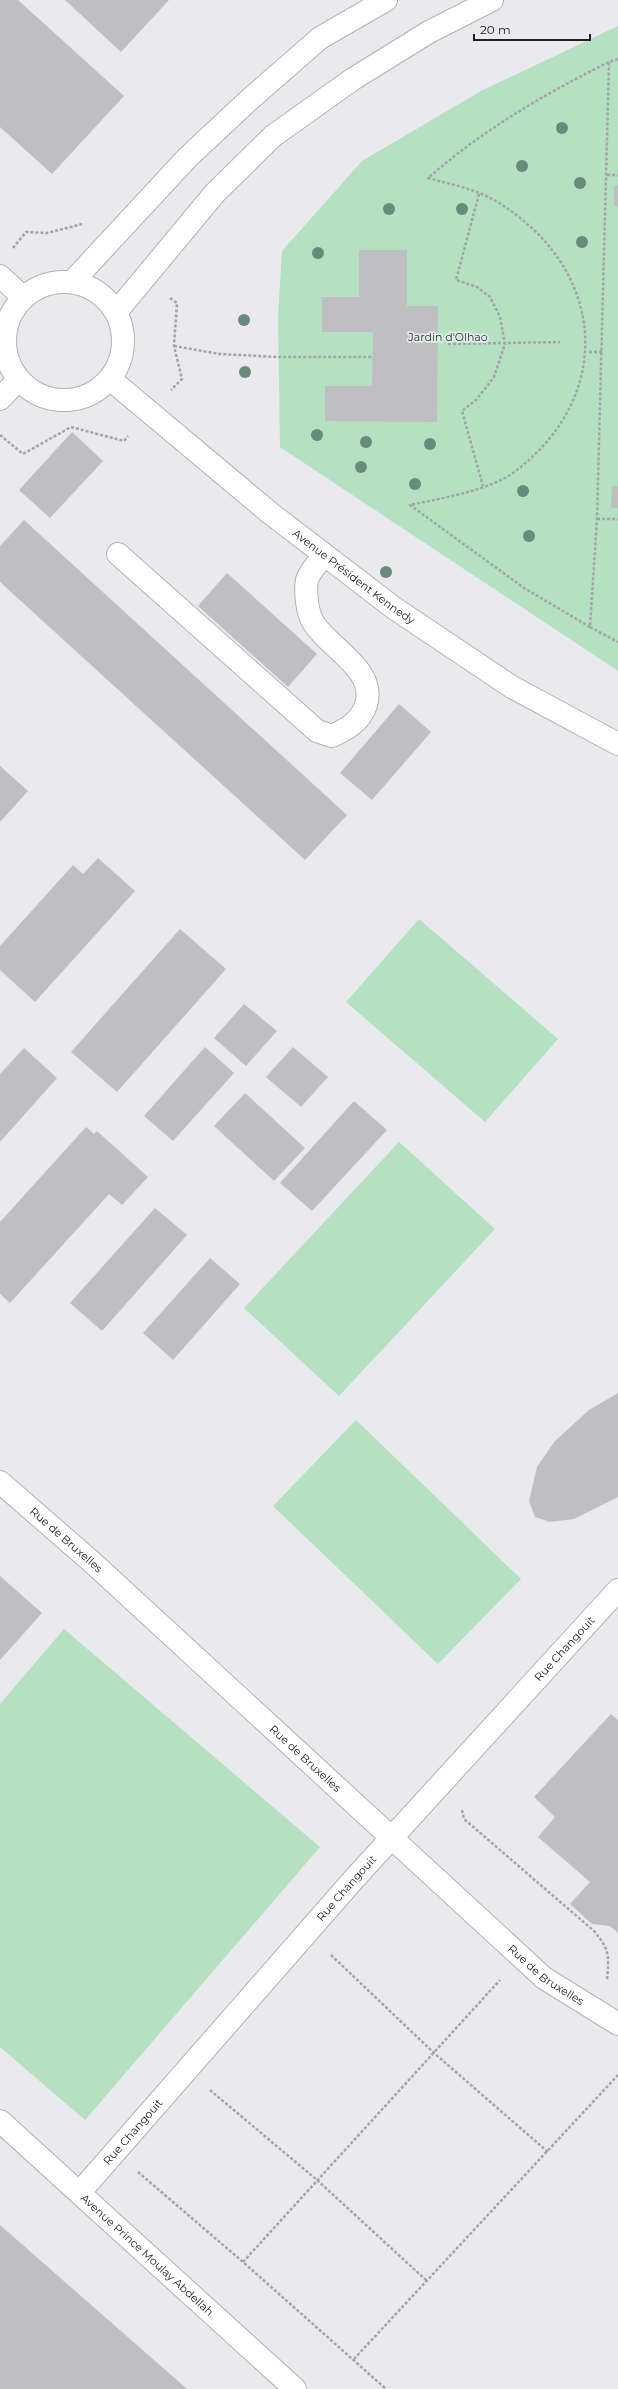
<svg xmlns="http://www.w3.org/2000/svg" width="618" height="2389" font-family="Montserrat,sans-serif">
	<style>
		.green { fill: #b3e1c1 }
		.building { fill: #bfbec1 }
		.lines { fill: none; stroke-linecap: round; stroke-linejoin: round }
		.minor-casing { stroke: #b2b2b5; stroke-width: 24 }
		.path { stroke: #a4a4a7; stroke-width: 2.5; stroke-dasharray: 3 2; stroke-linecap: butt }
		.minor { stroke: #fff; stroke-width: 22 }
		.tree { fill: #6a8a7c }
		.labels { text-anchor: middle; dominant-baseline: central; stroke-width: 3.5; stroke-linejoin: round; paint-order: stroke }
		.park-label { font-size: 11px; fill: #013d1f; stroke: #eae9ed }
		.street-label { font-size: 11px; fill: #202021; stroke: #eae9ed }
	</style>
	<rect width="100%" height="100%" fill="#eae9ed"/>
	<g class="green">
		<path d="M618,26V671L280,447L278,316L282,251L362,161L481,91Z"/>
		<path d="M419,919L558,1039L485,1122L346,1002Z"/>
		<path d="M399,1142L495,1229L339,1396L244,1308Z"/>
		<path d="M356,1420L521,1579L438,1664L273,1506Z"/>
		<path d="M64,1629L320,1847L85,2120L0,2047V1704Z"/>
	</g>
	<g class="building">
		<path d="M0,0H18L124,96L52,174L0,127Z"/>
		<path d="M65,0H169L121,52Z"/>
		<rect x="614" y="185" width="4" height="21"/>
		<path d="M359,250H407V306H438L437,422L325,421V386H372L373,332H322V297H359Z"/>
		<path d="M72,432L103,461L50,518L19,490Z"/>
		<path d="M612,486H618V508H611Z"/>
		<path d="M24,520L347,815L305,860L0,582V546Z"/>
		<path d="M227,573L317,654L288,687L198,606Z"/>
		<path d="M399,704L431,732L372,800L340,773Z"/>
		<path d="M0,766L28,791L0,822Z"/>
		<path d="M98,858L135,891L35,1002L0,970V946L73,865L83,874Z"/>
		<path d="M180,929L226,969L117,1092L71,1052Z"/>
		<path d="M244,1004L277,1031L246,1066L214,1038Z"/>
		<path d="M205,1047L234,1073L173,1141L144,1116Z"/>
		<path d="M293,1047L328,1077L301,1107L266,1077Z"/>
		<path d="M24,1048L57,1078L0,1142V1074Z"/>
		<path d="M245,1093L305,1148L274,1181L214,1126Z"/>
		<path d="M354,1101L387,1130L312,1211L280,1183Z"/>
		<path d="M86,1127L94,1134L97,1131L148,1177L122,1205L109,1194L10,1303L0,1294V1222Z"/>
		<path d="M155,1208L187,1235L102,1331L70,1303Z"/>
		<path d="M210,1258L240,1284L173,1360L143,1333Z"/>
		<path d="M618,1393V1497L574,1519L550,1522L535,1517L529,1501L537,1467L555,1441L589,1410Z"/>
		<path d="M0,1576L42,1613L0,1660Z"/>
		<path d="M611,1714L618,1720V1933L610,1926L592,1924L570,1904L590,1882L538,1837L555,1817L534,1797Z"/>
		<path d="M0,2225L187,2389H0Z"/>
	</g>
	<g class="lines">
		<defs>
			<g id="minor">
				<path d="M0,276L23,297"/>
				<path d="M73,281L188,157L249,100L320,38L386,0"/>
				<circle cx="64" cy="341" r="59"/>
				<path d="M117,311L215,193L273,136L353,79L429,32L492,0"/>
				<path id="s1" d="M110,379L270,513L394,608L512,687L618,744"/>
				<path d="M0,399L18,380"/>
				<path d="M118,554L317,731L332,736C347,729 360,722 366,705C377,669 329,649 313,622C307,612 305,592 307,580C309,572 319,562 324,555"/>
				<path id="s2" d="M0,1482L93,1563L544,1978L618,2024"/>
				<path id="s3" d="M0,2121L295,2389"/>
				<path id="s4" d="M80,2192L354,1879L618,1590"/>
			</g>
		</defs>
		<use href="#minor" class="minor-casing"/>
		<g class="path">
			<path d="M618,59L609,62L597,519L590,627L618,642"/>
			<path d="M607,175H618"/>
			<path d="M479,194L456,280L477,287L490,297L500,317L505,344L494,377L476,400L462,411L483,486"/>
			<path d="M13,248L26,232L47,233L82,224"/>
			<path d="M170,298L177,303L174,346L182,379L171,390"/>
			<path d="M448,344L560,342"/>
			<path d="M174,346L220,354L278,357H372"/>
			<path d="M589,352H602"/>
			<path d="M0,435L23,454L71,427L124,441L128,436"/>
			<path d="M597,519H618"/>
			<path d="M590,627L524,588L410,505C442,498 487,491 513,473C618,395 606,266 494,200C475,189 450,184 428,178C483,130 544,94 609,62"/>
			<path d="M462,1810L464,1819L594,1931C610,1950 609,1956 607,1980"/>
			<path d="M331,1955L434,2053L548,2152"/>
			<path d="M210,2090L317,2180L427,2281"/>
			<path d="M138,2172L243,2262L386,2389"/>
			<path d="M243,2262L500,1980"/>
			<path d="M354,2359L618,2075"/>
		</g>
		<use href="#minor" class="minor"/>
	</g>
	<g class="tree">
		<circle cx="562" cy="128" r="6"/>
		<circle cx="522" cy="166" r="6"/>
		<circle cx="580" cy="183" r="6"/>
		<circle cx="389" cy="209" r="6"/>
		<circle cx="462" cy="209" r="6"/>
		<circle cx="582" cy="242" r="6"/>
		<circle cx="318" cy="253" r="6"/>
		<circle cx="244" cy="320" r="6"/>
		<circle cx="245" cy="372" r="6"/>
		<circle cx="317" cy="435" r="6"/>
		<circle cx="366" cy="442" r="6"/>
		<circle cx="430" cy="444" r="6"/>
		<circle cx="361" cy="467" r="6"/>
		<circle cx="415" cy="484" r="6"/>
		<circle cx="523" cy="491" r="6"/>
		<circle cx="529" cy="536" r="6"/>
		<circle cx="386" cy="572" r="6"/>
	</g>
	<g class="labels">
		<g class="park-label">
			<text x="448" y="337">Jardin d'Olhao</text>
		</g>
		<g class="street-label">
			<text stroke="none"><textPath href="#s1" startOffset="314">Avenue Président Kennedy</textPath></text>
			<text stroke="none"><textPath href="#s2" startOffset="88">Rue de Bruxelles</textPath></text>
			<text stroke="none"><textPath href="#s4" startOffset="728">Rue Changouit</textPath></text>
			<text stroke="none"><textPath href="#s2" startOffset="412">Rue de Bruxelles</textPath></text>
			<text stroke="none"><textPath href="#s4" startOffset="404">Rue Changouit</textPath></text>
			<text stroke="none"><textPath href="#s2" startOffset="736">Rue de Bruxelles</textPath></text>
			<text stroke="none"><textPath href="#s4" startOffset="80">Rue Changouit</textPath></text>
			<text stroke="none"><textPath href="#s3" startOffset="199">Avenue Prince Moulay Abdellah</textPath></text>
		</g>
	</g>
	<path d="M474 34v6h116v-6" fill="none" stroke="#202021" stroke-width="2"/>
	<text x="480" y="34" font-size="12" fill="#202021" stroke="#eae9ed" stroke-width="3" paint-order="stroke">20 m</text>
</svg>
